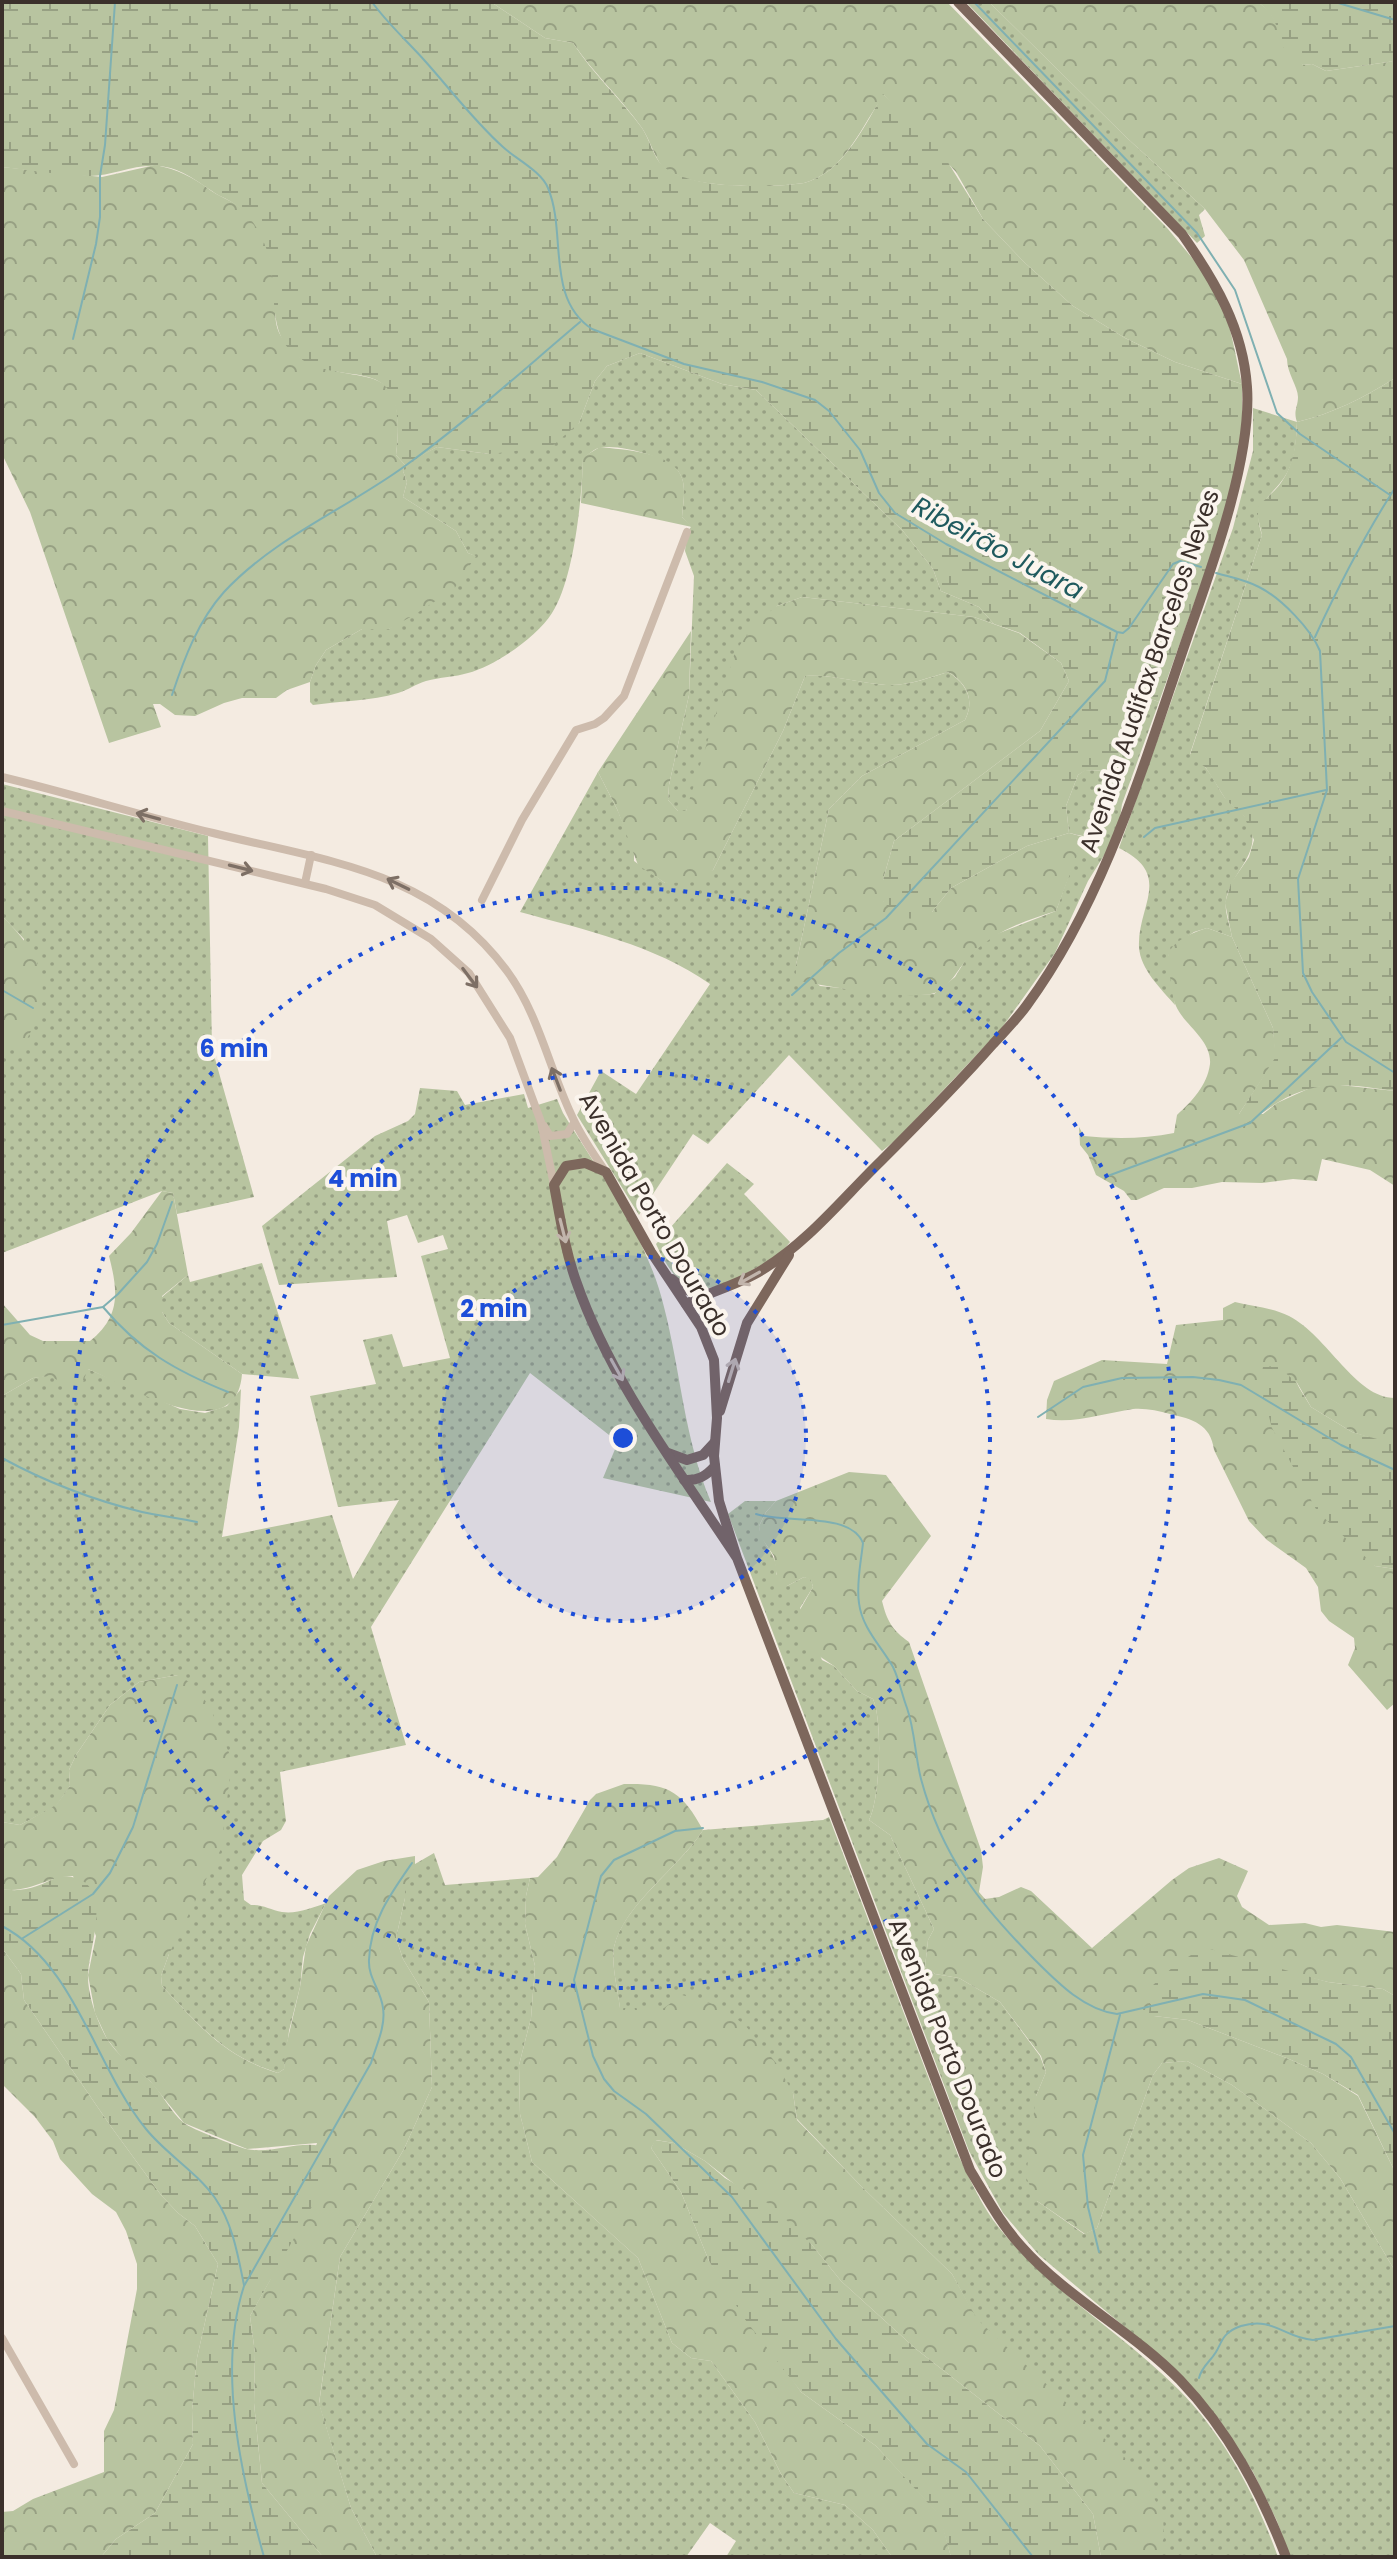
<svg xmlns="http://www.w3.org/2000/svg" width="1397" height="2559" font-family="Poppins,sans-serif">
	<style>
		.grass { fill: url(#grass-dots) }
		.forest { fill: url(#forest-crowns) }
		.wetland { fill: url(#wetland-marsh) }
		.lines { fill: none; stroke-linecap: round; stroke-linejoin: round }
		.stream { stroke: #7fb0b2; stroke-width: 2 }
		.minor { stroke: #cdbbac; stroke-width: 8 }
		.major { stroke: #7d675c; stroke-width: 10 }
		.oneway { stroke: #7d6f65 }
		.oneway2 { stroke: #c2b5ac }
		.ring { fill: none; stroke: #1d4ed8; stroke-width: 4; stroke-dasharray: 4 8 }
		.labels { text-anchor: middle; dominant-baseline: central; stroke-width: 8; stroke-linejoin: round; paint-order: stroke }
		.street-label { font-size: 24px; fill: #3b302b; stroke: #fbf5ee }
		.water-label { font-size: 26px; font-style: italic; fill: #1f5a5e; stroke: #fbf5ee }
		.centre { fill: #1d4ed8; stroke: #fbf5ee; stroke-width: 4 }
		.ring-label { font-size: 24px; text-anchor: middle; font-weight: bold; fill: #1d4ed8; stroke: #fbf5ee; stroke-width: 8; stroke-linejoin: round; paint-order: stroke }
	</style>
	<defs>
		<pattern id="grass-dots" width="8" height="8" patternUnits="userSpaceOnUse" patternTransform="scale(2)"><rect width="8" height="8" fill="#b8c4a0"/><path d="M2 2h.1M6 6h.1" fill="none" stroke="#97a083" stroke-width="1.8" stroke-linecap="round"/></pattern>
		<pattern id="forest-crowns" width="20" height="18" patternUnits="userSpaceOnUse" patternTransform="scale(2)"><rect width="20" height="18" fill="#b8c4a0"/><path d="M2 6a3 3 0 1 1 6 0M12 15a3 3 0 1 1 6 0" fill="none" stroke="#97a083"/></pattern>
		<pattern id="wetland-marsh" width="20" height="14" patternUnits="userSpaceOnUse" patternTransform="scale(2)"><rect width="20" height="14" fill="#b8c4a0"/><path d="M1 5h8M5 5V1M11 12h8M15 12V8" fill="none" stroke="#97a083"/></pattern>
	</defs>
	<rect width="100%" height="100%" fill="#f4ebe1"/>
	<g class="grass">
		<path d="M966,2H989L1127,138L1205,209L1199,215L1205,236L1197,243Z"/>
		<path d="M640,353L722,384L756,390L903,531L933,569L941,591L979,607L994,624L974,617L802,597L777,606L686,811H678L668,800L669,785L689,695L694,576L685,551L687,532L691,527L682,517C683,503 687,486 680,474C672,457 616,443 599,448C594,449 588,455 583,458C582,498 574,579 552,613C537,637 495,666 468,673C455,677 440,677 426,681C416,684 408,690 398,693C371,701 341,701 313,705L310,702V682L316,665L326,650L362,629H389L475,556L468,553L456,531L403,497L407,482L403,471L405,464L437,447L489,454L579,423L595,381L607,366Z"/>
		<path d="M1253,408L1297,422C1296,439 1296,456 1288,471C1274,498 1250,500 1262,535L1190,754C1211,769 1212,779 1225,798C1231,806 1242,810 1247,820C1266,851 1231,871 1226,900C1224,911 1230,925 1232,937L1207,928L1194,932L1174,946L1168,956L1175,1005C1162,990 1140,969 1139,947C1137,906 1174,875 1119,848L1233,528L1253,451Z"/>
		<path d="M948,672C967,684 975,700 965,720L862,776L829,809L796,965L820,986L913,995L934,994L955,977L966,959L989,937L1056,911L1083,836L1069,833L1066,806L1078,775L1085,770L1113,771L1143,696L1159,702L1122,804L1118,833L1088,881L1055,953L1001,1029L897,1139L882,1151L789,1055L708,1144L693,1134L639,1215L577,1115L601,1071L636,1094L710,984C655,945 585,930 520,912L598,772L617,809L634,850V861L665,883L713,870L783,731L805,676C833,674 859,683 886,685C908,686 928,678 948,672Z"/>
		<path d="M2,784L208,836L212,1048L254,1197L177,1214L173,1193L162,1191L2,1253V1048H22L24,939L2,916Z"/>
		<path d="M420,1088L457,1091L465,1105L524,1094L528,1108L557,1099L563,1113C600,1174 647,1236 664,1307C681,1373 684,1438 711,1502L603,1478L618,1442L530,1373L371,1627L406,1745L280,1772L286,1821L281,1830L263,1841L242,1875L244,1900L251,1905C262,1904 271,1910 282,1912C297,1914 312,1908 326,1903L310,1934L303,1957L300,1987L289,2031L284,2069L278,2073C224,2056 200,2026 162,1986L161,1976L169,1954L178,1675L139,1682L110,1705L76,1755L69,1770L70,1786L56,1806L20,1825L2,1822V1396L33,1378L88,1369L180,1409L205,1413L227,1406L241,1389L239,1427L222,1537L332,1515L353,1579L399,1500L338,1507L310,1396L376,1384L363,1340L392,1334L403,1367L450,1358L421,1256L448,1249L443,1235L418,1243L407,1215L387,1221L397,1277L279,1285L262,1226L375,1136L408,1121L415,1114Z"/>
		<path d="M727,1163L754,1184L744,1194L790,1242C780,1255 765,1263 750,1271C702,1298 680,1297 656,1244Z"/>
		<path d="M262,1263L299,1379L242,1374L169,1323L162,1312V1297L188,1275L190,1282Z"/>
		<path d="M745,1501H776L766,1512L759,1526C761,1545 779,1555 776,1574L787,1586L804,1577L811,1579L813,1587L800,1608L822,1660L834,1666L857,1691L873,1699C883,1721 880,1799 869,1820L890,1835L934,1929L928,1940L925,1967L935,1974L959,1978L1000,2002L1040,2056L1046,2072L1036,2096L1037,2201L1084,2234L1097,2228L1153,2075L1162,2063L1187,2061L1232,2085L1311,2143L1340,2178L1395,2271V2557H1290L1277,2521L1253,2472L1219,2419L1145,2344L1039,2255L1003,2213L969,2151L728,1514Z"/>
		<path d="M829,1817L958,2155C969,2177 979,2200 993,2220C1044,2288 1119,2330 1178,2389C1224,2435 1256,2496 1278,2557H1156L1066,2404L976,2319L952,2274L861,2186L797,2119L793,2093L664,2008L620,2009C618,1990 611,1965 614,1947C623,1905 680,1867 703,1830L823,1820Z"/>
		<path d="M434,1853L445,1885L530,1878L526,1896L525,1924L535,1966L531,2018L519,2065L520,2114L532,2162L638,2258L672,2343L691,2358L711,2361L755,2422L781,2474L794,2493L845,2505L873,2530L892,2557H726L736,2541L710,2523L686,2557H377L351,2508L319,2404L340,2257L404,2149L432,2087L429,2002L403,1959L396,1938L405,1898L404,1886L415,1864Z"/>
	</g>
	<g class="forest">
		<path d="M491,2H947L1168,229C1184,249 1205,271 1217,294C1231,321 1235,355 1242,384L1175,362L1125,338L1073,306L1024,262L983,219L956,172L884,95C867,118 854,149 831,169C825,174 812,181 804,183C772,188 686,190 662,166C655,158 649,138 642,128C621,98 594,74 573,43L545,38Z"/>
		<path d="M989,2H1258L1269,11L1279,27L1282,42L1303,65L1312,64L1326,71L1395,61V378C1365,397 1332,414 1297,422C1293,411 1298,407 1298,397C1298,387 1287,373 1287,359L1244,260L1205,209L1127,138Z"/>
		<path d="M155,165C177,169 193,177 210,190C218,196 228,199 237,205C262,223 272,256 275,285C277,303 271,324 283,339C289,346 296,356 304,360C363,390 408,352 396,455L405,465L403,471L407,482L403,497L456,531L468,553L476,556L454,589L414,615L389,629H362L326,650L316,665L310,682L287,690L276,698H242L224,703L195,716L175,715L160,704H153L161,727L109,743L30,512L2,454V167L102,177Z"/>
		<path d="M600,447C623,450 673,451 682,478C686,490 683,504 682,517L692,527L581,503L583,457Z"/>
		<path d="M802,597L974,617L1019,633L1061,663L1069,681L1040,731L894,841L883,880V901L932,912L951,888L1027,846L1069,833L1084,837L1056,911C1024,921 994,931 970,956C957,969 954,982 937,992C918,1002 820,986 796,980V965L829,809L862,776L965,720C975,700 967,683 948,672C927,678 908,686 886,685C858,683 833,674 805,676L783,731L713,870L696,882L665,883L638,865L617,809L598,772L691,631L689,695L669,785L668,800L678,811H686L735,652L756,622L777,606Z"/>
		<path d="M2,916C48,962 55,991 22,1048H2Z"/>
		<path d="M1207,928L1232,937L1273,1028L1276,1058L1239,1114H1263L1277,1103L1310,1088L1331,1084L1395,1091V1186L1370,1170L1322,1159L1317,1181L1293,1179L1262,1183L1222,1182L1192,1188H1164L1137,1200H1131L1124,1191L1096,1175L1088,1155L1080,1145L1079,1127L1084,1136C1113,1139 1145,1139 1174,1133L1177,1115C1192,1101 1207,1086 1210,1064C1212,1040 1184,1025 1176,1006C1172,997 1171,984 1170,975C1169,970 1167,961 1168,956C1171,941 1194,932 1207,928Z"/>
		<path d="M162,1191L173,1193L188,1275L162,1296V1312L169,1323L242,1374C236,1452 125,1385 88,1369L79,1392L50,1376L33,1378L2,1396V1303L30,1335L43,1341H90C121,1316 118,1291 109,1256L131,1233Z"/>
		<path d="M1235,1302C1252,1306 1273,1308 1289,1316C1328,1336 1355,1398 1395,1398L1394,1445L1352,1432L1311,1407L1296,1381L1375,1566L1395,1569V1703L1387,1710L1348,1665L1355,1648L1354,1638L1329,1621L1321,1611L1318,1587L1306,1568L1267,1540L1249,1521L1214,1450C1211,1424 1192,1419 1170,1414C1158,1411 1146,1408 1133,1409C1105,1413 1075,1424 1046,1419L1047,1400L1054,1381L1102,1360L1167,1364L1176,1325L1223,1320V1308Z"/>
		<path d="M849,1472L886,1475L931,1536L882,1601C887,1621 892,1630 909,1642L981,1850L983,1867L979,1892L985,1899L999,1897L1021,1887L1031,1891L1092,1948L1172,1880L1189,1868L1219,1858L1248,1871L1237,1896L1242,1907L1269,1925L1305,1923L1321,1927L1337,1925L1395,1932V1996L1383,1989L1328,1982L1287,1972L1154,2016L1188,2020L1289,2059L1323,2074L1358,2096L1395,2172V2271L1340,2178L1311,2143L1232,2085L1187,2061L1162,2063L1153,2075L1097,2228L1085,2234L1037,2201L1026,2177L1036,2096L1046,2072L1041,2056L1000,2002L959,1978L935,1974L925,1967L928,1940L934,1929L890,1835L869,1820C880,1799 883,1721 873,1699L857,1691L834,1666L810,1650L801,1638L797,1615L813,1587L811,1580L804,1577L787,1586H778L774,1556L760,1536L759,1526L766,1512L776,1501Z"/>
		<path d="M178,1675L189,1682L209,1705L232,1760L221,1849L169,1954L161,1976L162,1986C200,2026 223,2056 278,2073L284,2069L285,2051L300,1987L306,1946L329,1896L357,1870L384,1861L415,1856V1867L405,1886V1898L396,1938L403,1959L429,2002L432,2087L404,2149L340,2257L319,2403L351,2508L377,2557H323L262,2483L254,2403L255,2353L250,2316L270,2280L317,2143L247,2149L184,2123L150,2081L123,2059L107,2039L95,2013L88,1975L96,1936L73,1876C47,1876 29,1894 2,1889V1822L20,1825L56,1805L70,1786L69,1770L76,1755L110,1705L139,1682Z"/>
		<path d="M624,1784C668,1783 682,1791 703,1830C680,1867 624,1904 614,1947C611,1965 618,1990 620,2008H664L682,1995L717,2005L745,2025L776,2063L793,2093L797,2120L861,2186L952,2274L977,2319L1138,2470L1163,2514L1164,2538L1156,2557H1101L1093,2514L1040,2446L916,2349L841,2281L812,2245L705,2161L674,2143L656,2140L651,2148L681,2192L709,2261L801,2392L876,2446L940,2515L951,2557H892L873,2530L845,2505L794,2493L781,2474L755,2422L711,2361L691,2358L672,2343L638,2258L532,2162L520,2114L519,2065L531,2018L535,1966L525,1924L526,1896L530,1878L538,1877L557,1857L590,1800L596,1794Z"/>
		<path d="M2,1948L21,1974L24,2000L112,2128L161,2195L178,2213L195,2226L218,2264L197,2358L192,2410L193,2444L155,2513L116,2539L101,2557H2V2512L13,2511L33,2499L104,2472V2431L114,2410L123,2363L137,2289V2264L126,2231L116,2212L92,2194L60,2159L53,2141L35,2117L2,2084Z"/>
	</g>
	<g class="wetland">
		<path d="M2,2H491L545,38L573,43C593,74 620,98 642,128C649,138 654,158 662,165C686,190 771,188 804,183C812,181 825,174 831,169C853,150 869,119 883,94L936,143L983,219L1024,262L1073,306L1125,338L1175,362L1242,384V450L1222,525L1159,702L1143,696L1113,771L1086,770L1078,775L1066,806L1069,833L1027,846L951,888L932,912L914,919L896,917L883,901V880L894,841L1040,731L1069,681L1061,663L1020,633L994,624L979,607L941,591L933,569L903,531L756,390L722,384L640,353L607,366L595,381L579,423L551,447L489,454L437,447L405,465L396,455C410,338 339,398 290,350C268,328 277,286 269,257C263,236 252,215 233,203C226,198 218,196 212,191C195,180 179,167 158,166C133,164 110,177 87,176C59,175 30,170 2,167Z"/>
		<path d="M1258,2H1395V61L1326,71L1312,64L1303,65L1286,54C1275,30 1281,21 1258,2Z"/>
		<path d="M1395,378V1091C1350,1085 1318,1078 1277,1103C1266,1110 1256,1118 1245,1124L1239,1114L1275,1058L1273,1028L1232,937L1225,903L1231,883L1249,857L1254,840L1244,816L1226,800L1206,768L1190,755L1262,535L1256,509C1262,502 1268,497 1275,490C1293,471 1296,447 1297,422C1332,414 1365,397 1395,378Z"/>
		<path d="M1277,1366L1295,1381L1311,1407L1352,1432L1395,1444V1569L1375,1566L1317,1511L1272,1428L1260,1382L1263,1367Z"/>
		<path d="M59,1876C117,1874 91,1939 88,1973C87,1993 96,2019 106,2037C117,2056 134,2066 149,2080C162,2092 170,2112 184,2123C191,2129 236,2146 246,2149C274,2155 304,2137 330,2149L333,2158L315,2201L250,2316L255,2353L254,2403L262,2483L323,2557H101L116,2539L155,2513L193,2444L192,2410L197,2358L218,2264L195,2226L178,2213L161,2195L112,2128L24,2000L21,1974L2,1948V1889C24,1893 40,1886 59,1876Z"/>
		<path d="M1203,1947L1328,1982L1383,1989L1395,1996V2172L1358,2095L1323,2074L1289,2059L1188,2020L1154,2016L1149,2013L1152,1986L1173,1967Z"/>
		<path d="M655,2140L674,2143L705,2161L725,2178L771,2205L812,2245L841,2281L916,2349L1040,2446L1093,2514L1101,2557H951L939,2515L876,2446L801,2392L744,2318L709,2261L681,2192L651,2148Z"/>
	</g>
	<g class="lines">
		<g class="stream">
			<path d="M372,2C387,23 408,42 425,61C451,90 474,121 503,147C516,159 541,171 548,188C567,233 545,298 592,329L684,364L762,382L815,400L829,411L860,450L879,493L895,513L946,544L1117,632L1123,633L1129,628L1173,564L1180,561L1201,567"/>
			<path d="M974,2L1197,233L1235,290L1277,413L1300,434L1390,495"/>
			<path d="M1335,2L1395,20"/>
			<path d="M73,339L96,244L100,217V176L105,145L115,2"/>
			<path d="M1216,573C1230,577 1246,580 1259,587C1281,598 1311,629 1320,651L1327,790L1298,879L1303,973L1312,992L1346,1042L1395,1073"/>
			<path d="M1315,637C1339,585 1364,536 1395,488"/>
			<path d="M172,695C184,659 198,621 224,592C274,538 346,509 405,466C466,422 522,371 580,322"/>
			<path d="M1144,837L1155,828L1326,790"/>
			<path d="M2,990L33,1008"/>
			<path d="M792,995L839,953L886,918L1105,681L1117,633"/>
			<path d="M1105,1177L1250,1123L1341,1038"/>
			<path d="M103,1307C139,1350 176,1371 228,1392"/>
			<path d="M2,1325L103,1307L118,1294L147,1262L157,1244L172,1202"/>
			<path d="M1038,1417L1083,1387L1122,1378L1193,1377L1219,1380L1241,1385L1341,1445L1395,1470"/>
			<path d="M2,1458C46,1482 93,1500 142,1512C160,1516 179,1518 197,1522"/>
			<path d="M756,1514C785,1524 850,1511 863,1543C861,1562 856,1584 859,1603C862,1628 881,1646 893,1667C899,1679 902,1695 907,1708C915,1731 915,1756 921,1779C942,1857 981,1906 1037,1962C1059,1984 1085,2010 1117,2014L1203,1994L1245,2000L1336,2044L1351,2057L1395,2134"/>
			<path d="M703,1828L675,1831L614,1860L601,1876L574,1980L593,2056L604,2079L614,2091L646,2114L732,2197L836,2339L927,2444L966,2472L1033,2557"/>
			<path d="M2,1926C76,1965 95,2067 146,2129C166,2154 197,2172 215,2198C233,2224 238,2256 244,2285"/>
			<path d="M23,1938L93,1894L110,1873L133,1827L177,1685"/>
			<path d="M1099,2252L1088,2207L1083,2155L1120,2015"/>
			<path d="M1199,2378C1202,2366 1210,2362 1216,2352C1219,2347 1221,2341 1225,2336C1229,2331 1235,2328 1241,2326C1273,2316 1284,2338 1313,2340L1395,2326"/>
			<path d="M264,2557C241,2475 217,2369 244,2286L371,2063C376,2046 386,2026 383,2008C381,1990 368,1978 369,1960C370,1922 391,1893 412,1863"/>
		</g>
		<g class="minor">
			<path d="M2,777C73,794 142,816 213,833C325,861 433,870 507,971C538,1013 549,1067 571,1114C580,1135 593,1153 605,1171"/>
			<path d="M2,811L326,889L375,905L431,939L469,973L510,1038L541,1122L554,1185"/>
			<path d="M305,883L311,855"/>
			<path d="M482,900L522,820L576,730L595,724L604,718L624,696L687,532"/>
			<path d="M544,1126L550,1136L567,1134L574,1123"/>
			<path d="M2,2338L74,2464"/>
		</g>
		<g class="major">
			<path d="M672,1279L684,1289L701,1296"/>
			<path d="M686,1304C711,1291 738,1285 762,1270C808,1242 843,1198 881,1161C920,1122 957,1085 993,1044C1005,1031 1017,1019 1027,1005C1106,897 1144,763 1187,638C1211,569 1252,459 1247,387C1243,328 1215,281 1182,234L958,2"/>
			<path d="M720,1411L747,1323L789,1255"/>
			<path d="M668,1453L687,1460L703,1455L715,1442"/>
			<path d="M684,1480C698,1481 706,1476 715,1466"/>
			<path d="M737,1558C679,1470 611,1382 576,1281C565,1250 560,1217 554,1185L566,1166L585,1163L606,1172L651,1252L701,1327L714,1360L717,1418L714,1456L719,1501L737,1558L970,2170C986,2196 1000,2223 1021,2246C1067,2298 1131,2330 1180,2380C1229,2431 1261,2492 1286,2557"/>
		</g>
	</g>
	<defs><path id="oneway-shaft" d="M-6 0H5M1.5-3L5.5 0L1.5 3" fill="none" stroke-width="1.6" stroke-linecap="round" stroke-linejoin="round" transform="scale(2)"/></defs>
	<g class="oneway">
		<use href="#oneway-shaft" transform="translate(148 816) rotate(-165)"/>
		<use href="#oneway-shaft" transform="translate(241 868) rotate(14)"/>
		<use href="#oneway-shaft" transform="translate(398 884) rotate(-154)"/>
		<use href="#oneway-shaft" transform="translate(470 978) rotate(53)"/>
		<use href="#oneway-shaft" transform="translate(556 1079) rotate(-111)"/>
	</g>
	<g class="oneway2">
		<use href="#oneway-shaft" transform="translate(563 1231) rotate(76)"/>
		<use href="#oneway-shaft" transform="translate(749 1278) rotate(151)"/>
		<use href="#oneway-shaft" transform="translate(617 1370) rotate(61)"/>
		<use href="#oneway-shaft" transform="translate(732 1370) rotate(-73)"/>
	</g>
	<circle cx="623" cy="1438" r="183" fill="#1d4ed8" fill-opacity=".12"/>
	<g class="ring">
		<circle cx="623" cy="1438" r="183"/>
		<circle cx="623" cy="1438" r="367"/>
		<circle cx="623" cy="1438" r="550"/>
	</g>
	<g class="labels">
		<g class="street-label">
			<text transform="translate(1149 671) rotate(-71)">Avenida Audifax Barcelos Neves</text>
			<text transform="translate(655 1214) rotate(60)">Avenida Porto Dourado</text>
			<text transform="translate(948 2048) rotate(68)">Avenida Porto Dourado</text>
		</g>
		<g class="water-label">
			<text transform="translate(998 548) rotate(28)">Ribeirão Juara</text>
		</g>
	</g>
	<circle cx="623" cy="1438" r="12" class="centre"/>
	<g class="ring-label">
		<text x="234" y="1057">6 min</text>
		<text x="363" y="1187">4 min</text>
		<text x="494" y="1317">2 min</text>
	</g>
	<rect width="1397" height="2559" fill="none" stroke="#3b302b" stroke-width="8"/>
</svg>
